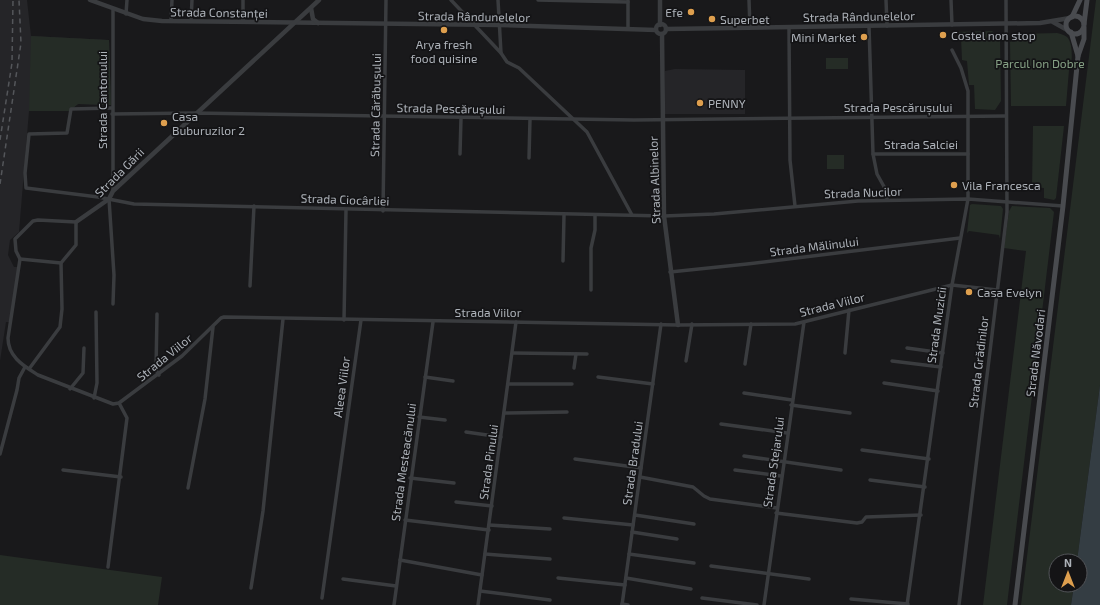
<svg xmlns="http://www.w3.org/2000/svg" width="1100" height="605" font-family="'Exo 2',sans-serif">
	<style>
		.built { fill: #252528 }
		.green { fill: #252c26 }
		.water { fill: #343d43 }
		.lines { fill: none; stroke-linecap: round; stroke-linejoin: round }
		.minor { stroke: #3a3c3f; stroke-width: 3.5 }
		.tertiary { stroke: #3a3c3f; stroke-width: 4.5 }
		.secondary { stroke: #494b4f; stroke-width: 5 }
		.rail { stroke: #54565a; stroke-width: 1.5; stroke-dasharray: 5 4; stroke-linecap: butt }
		.poi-dot { fill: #de9f4e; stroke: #141416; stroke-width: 1.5 }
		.labels { text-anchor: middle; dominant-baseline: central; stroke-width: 3.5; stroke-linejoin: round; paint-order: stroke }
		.street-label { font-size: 12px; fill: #adb2b9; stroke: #141416 }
		.poi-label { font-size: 12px; fill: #adb2b9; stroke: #141416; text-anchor: start }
		.park-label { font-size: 12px; fill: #87a286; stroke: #141416 }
	</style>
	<rect width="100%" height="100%" fill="#19191b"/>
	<g class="built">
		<path d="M0,0H27L31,36L109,40L111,105L78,104L69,111H29L19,232L10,240L8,255L14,267H20L10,322H6L0,361Z"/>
		<path d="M675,69L745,70V114H665V71Z"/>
	</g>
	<g class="green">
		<path d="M1096,0H1100V385L1077,561H1056V585H1074L1071,605H1021Z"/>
		<path d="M992,31L1000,38L1001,101L995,110L975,109L974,85H969L967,61L962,60L961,37L954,32Z"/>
		<path d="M1057,33C1061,34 1065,35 1067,37C1073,42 1073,63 1069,70L1066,106H1011L1010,42L1017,38L1019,34Z"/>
		<path d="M31,36L109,40L111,105L78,104L69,111H29Z"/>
		<rect x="826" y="58" width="22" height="11"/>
		<path d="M1033,126H1064L1056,198L1054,200L1044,198V188L1032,187Z"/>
		<rect x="827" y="155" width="17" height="14"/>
		<path d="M972,204L1001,206L1003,209L1000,239L999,235L969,231L967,233L970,205Z"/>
		<path d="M1012,206L1050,208L1054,212L1007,605H983L1026,251L1004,248L1009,211Z"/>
		<path d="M0,555L162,577L158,605H0Z"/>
	</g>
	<path class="water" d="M1100,385V605H1071L1074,585H1080V561H1077Z"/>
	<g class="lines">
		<g class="minor">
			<path d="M243,0V22"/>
			<path d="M451,0L501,53L507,62L519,68L587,132L632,215"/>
			<path d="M498,0L501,53"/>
			<path d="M538,0L628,2"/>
			<path d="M749,0L750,28"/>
			<path d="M886,0L887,26"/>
			<path d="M951,0L952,25"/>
			<path d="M126,14L127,0"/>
			<path d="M171,21L172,0"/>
			<path d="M191,21L192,0"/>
			<path d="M869,26L873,154L877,174L887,192V200"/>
			<path d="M789,28L790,160L795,206"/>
			<path d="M628,29V1"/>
			<path d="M112,108L71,109L67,133L29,134L25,173L26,188L98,197L134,204L664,216L714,214L858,201L968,199L1063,206"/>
			<path d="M112,114L195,113L634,120L1006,116"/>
			<path d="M460,154L461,118"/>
			<path d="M873,154H968"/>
			<path d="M529,158L530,119"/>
			<path d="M113,191V9"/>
			<path d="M109,199L114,275L113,304"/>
			<path d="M383,211L386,0"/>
			<path d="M20,259L61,263"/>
			<path d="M563,261L564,215"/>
			<path d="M670,272L747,264L960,238"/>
			<path d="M250,286L254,206"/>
			<path d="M591,290V248L595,230V215"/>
			<path d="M157,314L156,370L159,375"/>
			<path d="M344,320L346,210"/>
			<path d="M907,348L943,353"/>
			<path d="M513,353L587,354"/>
			<path d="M845,353L849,310"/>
			<path d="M686,361L692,324"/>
			<path d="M892,361L941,367"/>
			<path d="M745,364L751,324"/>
			<path d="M574,368L576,354"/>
			<path d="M29,369L60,327L62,309L61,263L76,245V222L38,220L33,221L15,239L16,251L20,259L8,338C8,357 24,366 38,375L113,404L119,403L182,356L221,318L224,317L678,325L795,324L952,285L997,290"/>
			<path d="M425,377L453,381"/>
			<path d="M598,377L653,384"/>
			<path d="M884,383L938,391"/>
			<path d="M509,384H572"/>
			<path d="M70,389L83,373L84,348"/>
			<path d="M744,393L792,400"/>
			<path d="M94,398L97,383L96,312"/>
			<path d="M791,405L850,413"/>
			<path d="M504,413L567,412"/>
			<path d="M419,417L445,420"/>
			<path d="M721,424L787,433"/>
			<path d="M466,432L501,437"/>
			<path d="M862,450L929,459"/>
			<path d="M0,454L17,390L19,378L25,367"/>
			<path d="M744,456L841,470"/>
			<path d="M575,459L641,468"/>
			<path d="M63,470L121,477"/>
			<path d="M735,470L781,476"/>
			<path d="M640,477L693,487L704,496L710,499L777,508"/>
			<path d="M410,478L454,483"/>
			<path d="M870,480L925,487"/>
			<path d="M188,488L205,399L213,327"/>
			<path d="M456,502L492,506"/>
			<path d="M776,513L857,523L862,522L866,517L921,515"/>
			<path d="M635,515L694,524"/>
			<path d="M564,518L633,525"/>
			<path d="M405,520L489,530"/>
			<path d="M489,525L550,529"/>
			<path d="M632,532L677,539"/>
			<path d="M485,554L550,559"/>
			<path d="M629,554L694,563"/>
			<path d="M400,560L482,575"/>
			<path d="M711,566L809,579"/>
			<path d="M108,567L127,418L119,403"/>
			<path d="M558,578L625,585"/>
			<path d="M626,578L691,589"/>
			<path d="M343,579L396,586"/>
			<path d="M251,588L263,511L283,319"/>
			<path d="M480,591L550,600"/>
			<path d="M322,598L361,320"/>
			<path d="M702,598L757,605"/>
			<path d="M851,599L908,604"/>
			<path d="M622,604L628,605"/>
			<path d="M394,605L433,322"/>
			<path d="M478,605L516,322"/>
			<path d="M622,605L661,324"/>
			<path d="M764,605L804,322"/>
			<path d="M907,605L952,285L968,199V91L961,68L952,50"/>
			<path d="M959,605L1007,212L1006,0"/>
		</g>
		<g class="tertiary">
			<path d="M90,0L143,19L162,21L499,25L656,30"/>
			<path d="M660,0V25"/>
			<path d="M311,8L313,19L318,23"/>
			<path d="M1053,22L1069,31"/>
			<circle cx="661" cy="29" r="5"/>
			<path d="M666,29L1040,23L1070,18"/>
			<path d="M662,34L664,216L678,325"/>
			<path d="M76,222L109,199L113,191L319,0"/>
		</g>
		<g class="secondary">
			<circle cx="1075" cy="25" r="9"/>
			<path d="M1072,17L1080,0"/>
			<path d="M1084,24L1087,0"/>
			<path d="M1071,32L1078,56"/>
			<path d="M1015,605L1063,206L1078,56L1084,39V28"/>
		</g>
		<g class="rail">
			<path d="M0,140L12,63L13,0"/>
			<path d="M0,184L21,43L19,0"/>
		</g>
	</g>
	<g class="poi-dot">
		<circle cx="691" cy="12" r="4"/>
		<circle cx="712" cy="19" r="4"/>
		<circle cx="444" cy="30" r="4"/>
		<circle cx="943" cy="35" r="4"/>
		<circle cx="864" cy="37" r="4"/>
		<circle cx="700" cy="103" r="4"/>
		<circle cx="164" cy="123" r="4"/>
		<circle cx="954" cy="185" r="4"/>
		<circle cx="969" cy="292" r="4"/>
	</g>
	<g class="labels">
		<g class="street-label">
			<text transform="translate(219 12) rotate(1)">Strada Constanței</text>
			<text transform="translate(474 16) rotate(1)">Strada Rândunelelor</text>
			<text transform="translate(859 16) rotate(-1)">Strada Rândunelelor</text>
			<text transform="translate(102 100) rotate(-90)">Strada Cantonului</text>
			<text transform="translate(375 105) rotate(-89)">Strada Cărăbușului</text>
			<text x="898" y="107">Strada Pescărușului</text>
			<text transform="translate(451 108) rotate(1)">Strada Pescărușului</text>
			<text x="921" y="144">Strada Salciei</text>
			<text transform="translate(119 172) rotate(-45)">Strada Gării</text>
			<text transform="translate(654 180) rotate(-92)">Strada Albinelor</text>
			<text transform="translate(863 192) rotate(-2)">Strada Nucilor</text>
			<text transform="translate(345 199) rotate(2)">Strada Ciocârliei</text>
			<text transform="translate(814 246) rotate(-7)">Strada Mălinului</text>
			<text transform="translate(832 304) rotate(-14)">Strada Viilor</text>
			<text x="488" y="312">Strada Viilor</text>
			<text transform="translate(936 325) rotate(-82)">Strada Muzicii</text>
			<text transform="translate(1035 353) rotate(-83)">Strada Năvodari</text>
			<text transform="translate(164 357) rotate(-39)">Strada Viilor</text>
			<text transform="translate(978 362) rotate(-83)">Strada Grădinilor</text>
			<text transform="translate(341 387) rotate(-82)">Aleea Viilor</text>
			<text transform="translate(403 462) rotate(-82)">Strada Mesteacănului</text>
			<text transform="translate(488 462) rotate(-82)">Strada Pinului</text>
			<text transform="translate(773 462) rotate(-82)">Strada Stejarului</text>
			<text transform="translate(632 463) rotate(-82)">Strada Bradului</text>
		</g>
		<g class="poi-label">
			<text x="683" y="12" text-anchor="end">Efe</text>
			<text x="720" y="19">Superbet</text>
			<text x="951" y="35">Costel non stop</text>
			<text x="856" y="37" text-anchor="end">Mini Market</text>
			<text x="444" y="44" text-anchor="middle">Arya fresh<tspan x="444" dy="14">food quisine</tspan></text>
			<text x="708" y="103">PENNY</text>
			<text x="172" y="116">Casa<tspan x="172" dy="14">Buburuzilor 2</tspan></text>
			<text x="962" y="185">Vila Francesca</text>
			<text x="977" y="292">Casa Evelyn</text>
		</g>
		<g class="park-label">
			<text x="1040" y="63">Parcul Ion Dobre</text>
		</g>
	</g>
	<g transform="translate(1068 573)"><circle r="19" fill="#141416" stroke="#515357"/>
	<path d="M0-3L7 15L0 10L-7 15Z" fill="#de9f4e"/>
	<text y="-6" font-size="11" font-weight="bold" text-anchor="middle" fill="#adb2b9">N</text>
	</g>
</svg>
